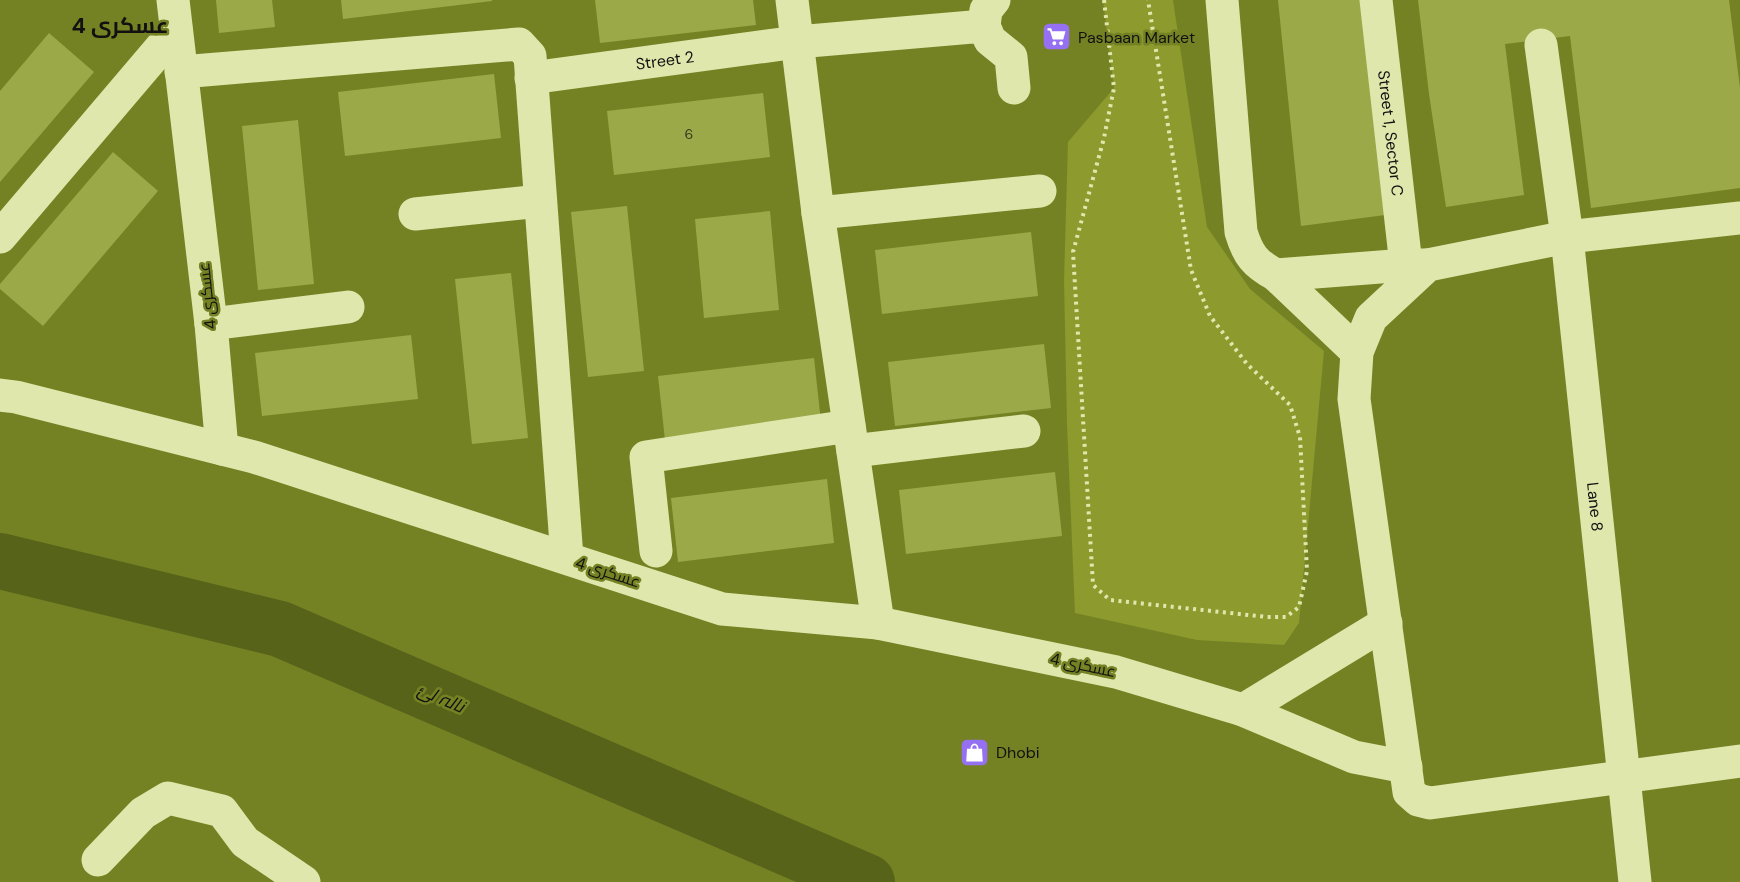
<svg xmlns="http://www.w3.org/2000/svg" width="1740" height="882" font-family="'DM Sans',Cairo,sans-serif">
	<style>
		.green { fill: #8c9a2e }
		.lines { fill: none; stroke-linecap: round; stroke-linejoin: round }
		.river { stroke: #576319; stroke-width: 56 }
		.building { fill: #9ca948 }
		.path { stroke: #e0e7ac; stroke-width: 4; stroke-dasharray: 3 4.5; stroke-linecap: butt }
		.minor { stroke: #e0e7ac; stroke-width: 33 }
		.labels { text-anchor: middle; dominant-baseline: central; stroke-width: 5; stroke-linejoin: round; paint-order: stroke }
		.number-label { font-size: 14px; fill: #34371f }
		.poi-label { font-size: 16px; fill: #111; stroke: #758224; text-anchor: start }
		.street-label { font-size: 16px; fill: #111; stroke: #758224 }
		.water-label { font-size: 18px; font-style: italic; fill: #111; stroke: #758224 }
		.district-label { font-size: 22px; font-weight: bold; fill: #111; stroke: #758224 }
	</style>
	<rect width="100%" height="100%" fill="#758224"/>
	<path class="green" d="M1103,0H1173L1207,227L1250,289L1324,351L1299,623L1284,645L1197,640L1075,613L1067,424L1064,280L1068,142L1114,88Z"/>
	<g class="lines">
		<path class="river" d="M0,561L280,629L867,882"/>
	</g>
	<g class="building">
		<path d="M216,0H272L275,27L219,33Z"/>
		<path d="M341,0H492V1L343,19Z"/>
		<path d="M595,0H753L756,25L600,43Z"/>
		<path d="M1278,0H1361L1385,215L1301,226Z"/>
		<path d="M1418,0H1729L1740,88V188L1591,208L1570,36L1505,44L1524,195L1446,207L1429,94Z"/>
		<path d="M49,33L94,72L0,182V91Z"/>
		<path d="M494,74L501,138L345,156L338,92Z"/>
		<path d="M763,93L770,157L614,175L607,111Z"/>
		<path d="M298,120L314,284L258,290L242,126Z"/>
		<path d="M113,152L158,191L43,326L0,289V284Z"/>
		<path d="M627,206L644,371L588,377L571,212Z"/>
		<path d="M770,211L779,310L704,318L695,219Z"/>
		<path d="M1031,232L1038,296L882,314L875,250Z"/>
		<path d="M511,273L528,438L472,444L455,279Z"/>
		<path d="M411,335L418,399L262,416L255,353Z"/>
		<path d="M1044,344L1051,408L895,426L888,362Z"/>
		<path d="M814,358L821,422L665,440L658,376Z"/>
		<path d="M1055,472L1062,536L906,554L899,490Z"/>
		<path d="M827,479L834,543L678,562L671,498Z"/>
	</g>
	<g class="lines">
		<path class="path" d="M1104,0L1114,88L1104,138L1073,252L1093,585L1110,600L1267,617H1286L1299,607L1307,571L1300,437L1290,405L1247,364L1210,316L1191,270L1148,0"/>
		<g class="minor">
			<path d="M173,0L211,324L222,449L254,457L722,609L878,623L1116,672L1243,710L1354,757L1406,767"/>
			<path d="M792,0L818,213L878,623"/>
			<path d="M1222,0L1241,232C1248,255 1255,264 1276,275L1406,265H1428"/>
			<path id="s1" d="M1376,0L1406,265"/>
			<path d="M984,26L986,10L994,0"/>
			<path id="s2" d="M1541,45L1567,237L1635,882"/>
			<path d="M181,72L519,44L530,56L567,558"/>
			<path id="s3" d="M531,78L797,42L984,26L990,40L1011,57L1014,88"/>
			<path d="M818,213L1040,191"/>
			<path d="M415,214L540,201"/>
			<path d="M1740,218L1567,237L1428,265L1371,318L1357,352L1354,399L1409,792L1418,800L1430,803L1740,761"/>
			<path d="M0,237L176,30"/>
			<path d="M1276,275L1357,352"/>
			<path d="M211,324L348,307"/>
			<path d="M0,395L16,397L222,449"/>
			<path d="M853,451L1024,431"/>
			<path d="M656,551L646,457L849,426"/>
			<path d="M1243,710L1386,623"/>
			<path d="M98,860L143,813L168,798L222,811L245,842L304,882"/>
		</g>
	</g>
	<defs>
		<symbol id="supermarket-square" viewBox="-11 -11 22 22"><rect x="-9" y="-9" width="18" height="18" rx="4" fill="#9670f2" stroke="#758224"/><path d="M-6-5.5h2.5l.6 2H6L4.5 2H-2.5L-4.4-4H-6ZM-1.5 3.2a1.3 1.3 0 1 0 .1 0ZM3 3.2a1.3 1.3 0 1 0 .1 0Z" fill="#fff"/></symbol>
		<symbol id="shop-square" viewBox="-11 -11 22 22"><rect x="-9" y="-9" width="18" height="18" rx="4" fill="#9670f2" stroke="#758224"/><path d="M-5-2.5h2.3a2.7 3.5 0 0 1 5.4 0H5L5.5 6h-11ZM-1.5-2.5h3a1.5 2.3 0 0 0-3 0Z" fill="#fff"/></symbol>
	</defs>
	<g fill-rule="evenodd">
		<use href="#supermarket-square" x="1040" y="20" width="33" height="33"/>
		<use href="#shop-square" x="958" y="736" width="33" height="33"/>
	</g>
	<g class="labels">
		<g class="number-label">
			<text x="689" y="134">6</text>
		</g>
		<g class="poi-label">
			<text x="1078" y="37">Pasbaan Market</text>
			<text x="996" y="752">Dhobi</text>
		</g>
		<g class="street-label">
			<text stroke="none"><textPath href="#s3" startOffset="135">Street 2</textPath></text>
			<text stroke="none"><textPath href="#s1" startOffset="134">Street 1, Sector C</textPath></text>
			<text transform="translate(207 296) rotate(-96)">عسکری 4</text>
			<text stroke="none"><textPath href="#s2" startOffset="465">Lane 8</textPath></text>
			<text transform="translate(608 572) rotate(18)">عسکری 4</text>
			<text transform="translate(1083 665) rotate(12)">عسکری 4</text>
		</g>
		<g class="water-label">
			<text transform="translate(441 698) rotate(23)">نالہ لئ</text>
		</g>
		<g class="district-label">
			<text x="120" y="25">عسکری 4</text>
		</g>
	</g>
</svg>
